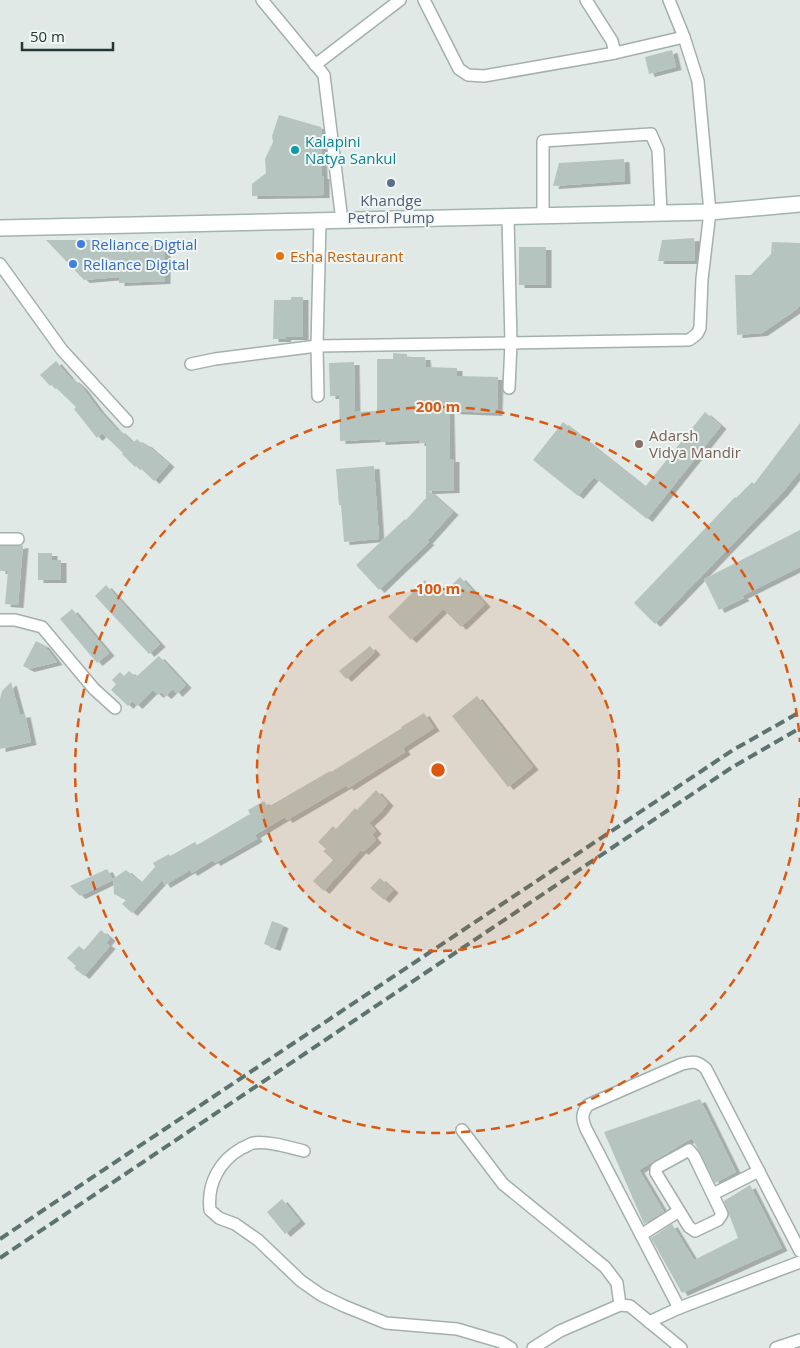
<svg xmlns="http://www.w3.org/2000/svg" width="800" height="1348" font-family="'Open Sans',sans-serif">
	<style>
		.building { fill: #b6c4bf; filter: url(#shadow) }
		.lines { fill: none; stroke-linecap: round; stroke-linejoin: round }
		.street-casing { stroke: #a4b0ad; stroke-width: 14 }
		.secondary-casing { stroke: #a1b4af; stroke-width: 18 }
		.street { stroke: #fff; stroke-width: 11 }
		.secondary { stroke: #fff; stroke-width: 15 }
		.rail { stroke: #5d7370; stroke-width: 4; stroke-dasharray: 10 5; stroke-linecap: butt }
		.ring { fill: none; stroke: #de570e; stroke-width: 2.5; stroke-dasharray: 9 6 }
		.culture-dot { fill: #0f9aa8; stroke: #f0f6f4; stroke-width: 2 }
		.service-dot { fill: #5c6f8a; stroke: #f0f6f4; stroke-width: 2 }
		.shop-dot { fill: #3f7fe0; stroke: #f0f6f4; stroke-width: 2 }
		.food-dot { fill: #e8710a; stroke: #f0f6f4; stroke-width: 2 }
		.education-dot { fill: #8d6e63; stroke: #f0f6f4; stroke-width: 2 }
		.labels { text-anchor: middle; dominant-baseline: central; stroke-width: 4; stroke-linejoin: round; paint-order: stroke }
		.culture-label { font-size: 15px; fill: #0d838f; stroke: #f0f6f4; text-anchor: start }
		.service-label { font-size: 15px; fill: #4e5e75; stroke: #f0f6f4 }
		.shop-label { font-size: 15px; fill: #366cbe; stroke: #f0f6f4; text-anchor: start }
		.food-label { font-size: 15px; fill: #c56008; stroke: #f0f6f4; text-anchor: start }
		.education-label { font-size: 15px; fill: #785e54; stroke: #f0f6f4; text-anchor: start }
		.centre { fill: #de570e; stroke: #f0f6f4; stroke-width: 2.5 }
		.ring-label { font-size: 15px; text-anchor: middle; font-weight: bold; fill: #de570e; stroke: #f0f6f4; stroke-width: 4; stroke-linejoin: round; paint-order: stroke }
	</style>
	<defs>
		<filter id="shadow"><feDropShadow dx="5.5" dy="3" stdDeviation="0" flood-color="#0004"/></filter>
	</defs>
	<rect width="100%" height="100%" fill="#e0e9e6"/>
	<g class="building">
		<path d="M672,50L676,67L649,74L645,57Z"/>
		<path d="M279,115L321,127L322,176H324V195L252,196V184L266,173L265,159L273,142L272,136Z"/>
		<path d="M624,159L625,181L553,186L559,163Z"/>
		<path d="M694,238L695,261H658L662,240Z"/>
		<path d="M46,240H102V249L165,245V281L119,283V277L84,280Z"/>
		<path d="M772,242L800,243V305L797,309L762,333L737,335L735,275H751L771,254Z"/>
		<rect x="519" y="247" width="27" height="38"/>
		<path d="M291,297H303V337H286L285,339H273L274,300H291Z"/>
		<path d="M393,353L407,354V357H425L426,367L457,368V376L498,377L497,413L449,411L450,459H454V490L429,491L453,512L427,541L429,542L379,590L356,565L405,519L406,520L426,498V442L419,443V440L380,442V439L340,441L339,396H330L329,363L354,362L355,412L377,411V359H393Z"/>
		<path d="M56,361L72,380L73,379L82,387L99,410L118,431L119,430L133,443L137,439L140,442L146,444L169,464L154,481L137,465L135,467L122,454L123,453L102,433L97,438L74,409L76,407L52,384L50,386L40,375Z"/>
		<path d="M705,412L721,426L647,519L594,477L578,496L533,460L563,422L645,487Z"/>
		<path d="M800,423V471L783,492L655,624L634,603L735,497L736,498L752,482L754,484Z"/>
		<path d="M374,466L379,539L344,542L341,505H339L336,469Z"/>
		<path d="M800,530V567L742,596L744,598L719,610L704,579Z"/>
		<path d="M23,545L18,605L5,604L8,571H0V546H18Z"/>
		<path d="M38,553H52V560H61V580H38Z"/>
		<path d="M460,577L485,604L461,627L443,609L411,640L388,617L425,580L440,596Z"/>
		<path d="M106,585L160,644L149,654L95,596Z"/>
		<path d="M72,609L109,653L97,663L60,619Z"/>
		<path d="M36,641L44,645L57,662L29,669L23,666Z"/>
		<path d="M370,646L375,652L346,679L339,671Z"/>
		<path d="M159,656L186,685L177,694L173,689L166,696L161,692L158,695L153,690L137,706L132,701L128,706L111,690L116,684L112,680L120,672L124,676L129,671L136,677Z"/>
		<path d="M11,682L20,715L25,714L31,742L0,749V699L2,691Z"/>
		<path d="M477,696L533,767L508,787L452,716Z"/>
		<path d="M424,713L434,728L403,748L405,752L348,788L347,785L287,820L285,817L255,835L257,839L215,863L213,860L192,873L190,870L165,885L162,880L132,913L122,904L126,900L114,894L113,879L126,870L141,883L155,867L153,863L169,854L170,856L195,842L197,845L250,814L248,810L264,801L268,807L330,771L331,772L402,728L401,727Z"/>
		<path d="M376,790L388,803L380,813L369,823L376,831L372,835L376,840L363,852L361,850L324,891L313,881L333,860L323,851L326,849L318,842L333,826L336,829L355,808L357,810Z"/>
		<path d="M107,869L113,880L80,896L70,886Z"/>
		<path d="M380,878L393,890L384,900L370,888Z"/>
		<path d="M272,921L283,925L275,948L264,944Z"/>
		<path d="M101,930L110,938L106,943L110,946L84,976L74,968L76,966L67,958L79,946L84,950Z"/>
		<path d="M700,1099L736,1172L715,1183L692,1138L639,1170L664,1212L644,1224L604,1132Z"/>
		<path d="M750,1185L782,1248L682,1293L651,1238L672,1224L694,1260L738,1238L724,1201Z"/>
		<path d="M282,1199L300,1221L285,1234L267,1212Z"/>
	</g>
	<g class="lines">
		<defs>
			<g id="street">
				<path d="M262,0L324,75L342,221"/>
				<path d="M424,0L459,69L468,75L484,76L615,53L684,37"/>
				<path d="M586,0L612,41L615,53"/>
				<path d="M315,65L400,0"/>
				<path d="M543,216V141L651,134L658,150L661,213"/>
				<path d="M508,217L511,343L509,388"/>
				<path d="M0,264L62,350L127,421"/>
				<path d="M191,364L215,359L317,346L689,340L697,334L700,328L702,279L710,212L698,81L684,37L669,0"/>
				<path d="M318,396L317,346L320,221"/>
				<path d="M0,539H18"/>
				<path d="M0,620H15L42,627L94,689L115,708"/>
				<path d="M462,1130L503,1184L605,1267L617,1283L620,1305"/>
				<path d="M689,1150L694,1156L722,1214L718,1220L695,1231L689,1227L656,1173V1169L658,1167Z"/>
				<path d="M304,1151C288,1147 269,1141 253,1143C249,1144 246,1147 242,1148C219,1161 207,1184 210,1210L219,1218L235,1224L258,1240L301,1281L321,1295L344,1306L386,1323L457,1329L501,1342L511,1348"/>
				<path d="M713,1194L759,1171"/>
				<path d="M641,1235L679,1211"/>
				<path d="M679,1308L586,1129C582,1119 581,1114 588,1105L682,1064C693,1061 698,1061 706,1069L800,1251"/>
				<path d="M649,1322L679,1308L800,1262"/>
				<path d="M533,1348L560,1331L620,1305L630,1306L681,1348"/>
				<path d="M776,1348L800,1340"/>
			</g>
			<path id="secondary" d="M0,228L710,212L800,204"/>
		</defs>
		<use href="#street" class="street-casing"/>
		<use href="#secondary" class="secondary-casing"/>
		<use href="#street" class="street"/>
		<use href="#secondary" class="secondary"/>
		<g class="rail">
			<path d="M0,1239L733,750L800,712"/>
			<path d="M0,1258L731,768L800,728"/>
		</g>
	</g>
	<circle cx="438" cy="770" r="181" fill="#de570e" fill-opacity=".12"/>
	<g class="ring">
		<circle cx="438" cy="770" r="181"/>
		<path d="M800 798A363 363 0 1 1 800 742"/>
	</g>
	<circle class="culture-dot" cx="295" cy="150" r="5"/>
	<circle class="service-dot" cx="391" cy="183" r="5"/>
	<g class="shop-dot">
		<circle cx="81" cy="244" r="5"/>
		<circle cx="73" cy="264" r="5"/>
	</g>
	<circle class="food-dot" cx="280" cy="256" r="5"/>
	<circle class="education-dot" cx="639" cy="444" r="5"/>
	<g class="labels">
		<g class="culture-label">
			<text x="305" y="141">Kalapini<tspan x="305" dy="17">Natya Sankul</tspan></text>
		</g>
		<g class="service-label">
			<text x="391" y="200">Khandge<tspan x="391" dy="17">Petrol Pump</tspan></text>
		</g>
		<g class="shop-label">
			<text x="91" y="244">Reliance Digtial</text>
			<text x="83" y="264">Reliance Digital</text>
		</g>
		<g class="food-label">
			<text x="290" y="256">Esha Restaurant</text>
		</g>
		<g class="education-label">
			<text x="649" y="435">Adarsh<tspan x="649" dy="17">Vidya Mandir</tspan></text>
		</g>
	</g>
	<circle cx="438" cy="770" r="8" class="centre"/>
	<g class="ring-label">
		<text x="438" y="412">200 m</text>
		<text x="438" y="594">100 m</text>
	</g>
	<path d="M22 42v8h91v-8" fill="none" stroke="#233834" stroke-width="2.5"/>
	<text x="30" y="42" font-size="15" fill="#233834" stroke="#f0f6f4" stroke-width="4" paint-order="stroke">50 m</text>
</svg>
